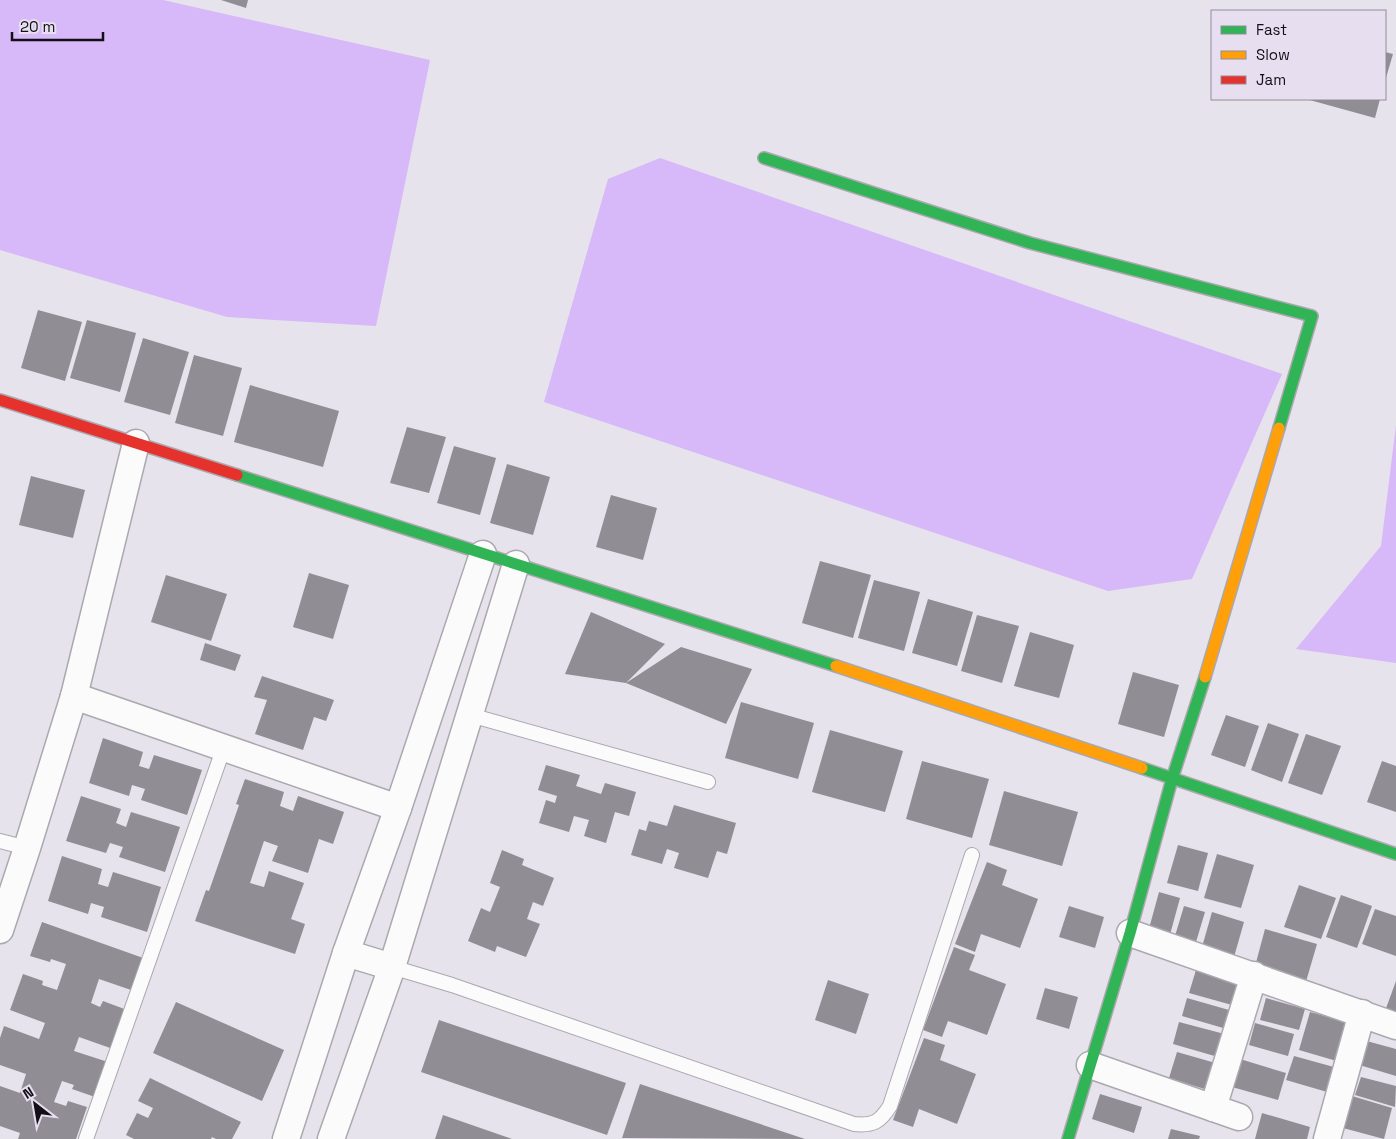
<svg xmlns="http://www.w3.org/2000/svg" width="1396" height="1139" font-family="'Space Grotesk',sans-serif">
	<style>
		.water { fill: #d7b8f8 }
		.building { fill: #908d94 }
		.lines { fill: none; stroke-linecap: round; stroke-linejoin: round }
		.lane-casing { stroke: #aba8af; stroke-width: 16 }
		.street-casing { stroke: #aba8af; stroke-width: 29 }
		.fast-casing { stroke: #aba8af; stroke-width: 14 }
		.slow-casing { stroke: #aba8af; stroke-width: 14 }
		.jam-casing { stroke: #aba8af; stroke-width: 14 }
		.lane { stroke: #fbfbfc; stroke-width: 14 }
		.street { stroke: #fbfbfc; stroke-width: 26 }
		.fast { stroke: #30b455; stroke-width: 11 }
		.slow { stroke: #ff9f0a; stroke-width: 11 }
		.jam { stroke: #e5322d; stroke-width: 11 }
	</style>
	<rect width="100%" height="100%" fill="#e7e3ec"/>
	<g class="water">
		<path d="M0,0H163L430,60L376,326L227,317L0,250Z"/>
		<path d="M660,158L1282,374L1192,579L1108,591L544,402L608,179Z"/>
		<path d="M1396,425V663L1296,649L1381,546Z"/>
	</g>
	<g class="building">
		<path d="M221,0H248L246,8Z"/>
		<path d="M1385,52L1393,54L1385,81Z"/>
		<path d="M1306,99H1380L1375,118Z"/>
		<path d="M38,310L82,322L65,381L21,368Z"/>
		<path d="M87,320L136,333L120,392L70,378Z"/>
		<path d="M143,338L189,352L170,415L124,402Z"/>
		<path d="M194,355L242,368L223,436L175,423Z"/>
		<path d="M250,385L339,411L323,467L234,442Z"/>
		<path d="M407,427L446,437L429,493L390,483Z"/>
		<path d="M454,446L496,458L480,515L437,503Z"/>
		<path d="M507,464L550,477L533,535L490,523Z"/>
		<path d="M31,476L85,490L73,538L19,525Z"/>
		<path d="M611,495L657,508L643,560L596,547Z"/>
		<path d="M820,561L871,575L853,638L802,623Z"/>
		<path d="M309,573L349,585L333,639L293,627Z"/>
		<path d="M166,575L227,594L211,641L151,622Z"/>
		<path d="M874,580L920,592L904,651L858,638Z"/>
		<path d="M928,599L973,612L957,666L912,653Z"/>
		<path d="M591,612L665,644L626,683L681,647L752,669L726,724L626,683L565,674Z"/>
		<path d="M977,615L1019,626L1002,683L961,671Z"/>
		<path d="M1030,632L1074,645L1059,698L1014,686Z"/>
		<path d="M205,643L241,655L235,671L200,660Z"/>
		<path d="M1133,672L1179,685L1164,737L1118,724Z"/>
		<path d="M262,676L334,700L326,721L314,717L303,750L255,734L267,700L254,697Z"/>
		<path d="M741,702L814,723L798,779L725,758Z"/>
		<path d="M1226,715L1259,726L1245,767L1211,755Z"/>
		<path d="M1268,723L1299,734L1282,782L1251,770Z"/>
		<path d="M830,730L903,751L885,812L812,792Z"/>
		<path d="M1306,734L1341,746L1322,795L1288,783Z"/>
		<path d="M103,738L143,752L139,766L149,769L154,755L202,770L187,815L141,800L145,789L132,785L129,796L89,783Z"/>
		<path d="M922,761L989,779L972,838L906,819Z"/>
		<path d="M1382,761L1396,766V812L1367,802Z"/>
		<path d="M546,765L580,775L576,786L601,794L605,783L636,792L629,816L615,812L606,843L584,836L589,820L574,816L569,832L539,823L546,800L555,803L557,796L538,790Z"/>
		<path d="M245,779L284,792L280,806L293,811L298,796L344,812L333,844L319,839L308,873L272,861L278,846L264,841L250,883L264,887L269,871L304,883L291,919L305,924L295,954L195,921L206,890L209,891L239,805L236,804Z"/>
		<path d="M1004,791L1078,812L1062,866L989,845Z"/>
		<path d="M81,796L121,809L116,823L126,827L131,812L180,827L165,872L119,857L123,847L110,843L106,853L66,841Z"/>
		<path d="M674,805L736,823L727,854L717,851L708,878L674,868L679,853L667,849L662,864L631,855L639,829L646,831L649,821L667,826Z"/>
		<path d="M1178,845L1208,853L1198,891L1167,883Z"/>
		<path d="M502,850L524,859L522,865L554,878L543,906L533,902L527,919L540,924L526,957L497,946L495,952L468,941L481,908L490,912L500,887L490,883Z"/>
		<path d="M1217,854L1254,865L1241,908L1204,898Z"/>
		<path d="M62,856L102,869L98,884L108,887L113,872L161,887L147,932L101,917L104,907L91,903L88,914L48,901Z"/>
		<path d="M987,862L1007,870L1002,885L1038,899L1020,948L981,934L975,952L955,944Z"/>
		<path d="M1299,885L1336,898L1321,939L1284,927Z"/>
		<path d="M1159,892L1180,898L1168,942L1147,936Z"/>
		<path d="M1341,895L1372,906L1357,948L1326,937Z"/>
		<path d="M1069,906L1104,917L1095,948L1059,937Z"/>
		<path d="M1184,906L1205,912L1193,952L1172,946Z"/>
		<path d="M1375,909L1396,916V956L1362,944Z"/>
		<path d="M1212,912L1244,922L1232,964L1200,954Z"/>
		<path d="M42,922L146,959L134,991L99,979L91,1003L100,1007L103,1001L127,1010L113,1049L79,1037L74,1051L108,1062L95,1097L72,1089L74,1085L62,1081L54,1102L66,1106L68,1101L87,1107L76,1139H18L20,1133L0,1126V1086L20,1093L26,1074L0,1065V1038L4,1026L39,1039L45,1023L10,1010L23,974L43,981L42,985L57,990L66,964L51,959L50,962L30,956Z"/>
		<path d="M1265,929L1317,944L1305,985L1254,970Z"/>
		<path d="M954,947L975,955L969,970L1006,984L987,1035L948,1021L942,1037L923,1030Z"/>
		<path d="M1196,970L1246,985L1239,1007L1189,993Z"/>
		<path d="M828,980L869,994L856,1034L815,1020Z"/>
		<path d="M1396,981V1015L1385,1011Z"/>
		<path d="M1045,988L1078,997L1069,1029L1036,1019Z"/>
		<path d="M1187,998L1236,1012L1230,1030L1182,1016Z"/>
		<path d="M1266,998L1305,1009L1299,1030L1260,1020Z"/>
		<path d="M176,1002L284,1050L262,1101L153,1053Z"/>
		<path d="M1310,1012L1351,1023L1340,1062L1299,1050Z"/>
		<path d="M439,1020L626,1083L607,1135L421,1072Z"/>
		<path d="M1179,1022L1232,1036L1225,1059L1173,1044Z"/>
		<path d="M1255,1023L1294,1034L1288,1056L1249,1045Z"/>
		<path d="M924,1038L945,1045L940,1060L976,1074L957,1124L919,1109L913,1127L893,1120Z"/>
		<path d="M1363,1040L1396,1049V1076L1356,1064Z"/>
		<path d="M1177,1052L1219,1064L1211,1091L1169,1078Z"/>
		<path d="M1294,1056L1341,1069L1334,1094L1286,1080Z"/>
		<path d="M1240,1059L1286,1073L1278,1100L1232,1087Z"/>
		<path d="M1361,1077L1396,1086L1395,1107L1355,1095Z"/>
		<path d="M150,1078L241,1122L232,1139H216L212,1137L211,1139H134L126,1135L137,1113L148,1118L153,1108L138,1101Z"/>
		<path d="M640,1084L805,1139L622,1138Z"/>
		<path d="M1100,1094L1142,1107L1134,1133L1092,1119Z"/>
		<path d="M1352,1096L1392,1108L1384,1139L1343,1128Z"/>
		<path d="M1262,1113L1310,1127L1307,1139H1255Z"/>
		<path d="M443,1115L512,1139H435Z"/>
		<path d="M1171,1129L1200,1136L1199,1139H1168Z"/>
	</g>
	<g class="lines">
		<defs>
			<g id="lane">
				<path d="M470,715L708,782"/>
				<path d="M0,841L27,848"/>
				<path d="M392,967L452,985L854,1124C873,1126 880,1122 890,1106L972,855"/>
				<path d="M86,1139L224,747"/>
			</g>
			<g id="street">
				<path d="M74,696L398,808"/>
				<path d="M0,930L27,848L74,696L136,443"/>
				<path d="M1130,933L1396,1026"/>
				<path d="M346,953L392,967"/>
				<path d="M1090,1065L1239,1117"/>
				<path d="M1213,1108L1254,975"/>
				<path d="M286,1139L346,953L398,808L483,554"/>
				<path d="M331,1139L392,967L516,564"/>
				<path d="M1327,1139L1362,1013"/>
			</g>
			<g id="fast">
				<path d="M764,158L1030,243L1312,316L1279,428"/>
				<path d="M237,475L836,666"/>
				<path d="M1142,768L1396,854"/>
				<path d="M1068,1139L1130,933L1172,779L1205,677"/>
			</g>
			<g id="slow">
				<path d="M836,666L1142,768"/>
				<path d="M1205,677L1279,428"/>
			</g>
			<path id="jam" d="M0,400L237,475"/>
		</defs>
		<use href="#lane" class="lane-casing"/>
		<use href="#street" class="street-casing"/>
		<use href="#fast" class="fast-casing"/>
		<use href="#slow" class="slow-casing"/>
		<use href="#jam" class="jam-casing"/>
		<use href="#lane" class="lane"/>
		<use href="#street" class="street"/>
		<use href="#fast" class="fast"/>
		<use href="#slow" class="slow"/>
		<use href="#jam" class="jam"/>
	</g>
	<rect x="1211" y="10" width="175" height="90" fill="#e7dff0" stroke="#928c98"/>
	<rect x="1221" y="26" width="25" height="8" fill="#30b455" stroke="#928c98"/>
	<text x="1256" y="35" font-size="15" fill="#121015">Fast</text>
	<rect x="1221" y="51" width="25" height="8" fill="#ff9f0a" stroke="#928c98"/>
	<text x="1256" y="60" font-size="15" fill="#121015">Slow</text>
	<rect x="1221" y="76" width="25" height="8" fill="#e5322d" stroke="#928c98"/>
	<text x="1256" y="85" font-size="15" fill="#121015">Jam</text>
	<g transform="translate(35 1104) rotate(329)" stroke="#e7dff0" stroke-width="4" paint-order="stroke">
	<path d="M0-4L9 19L0 12L-9 19Z" fill="#121015"/>
	<text y="-8" font-size="14" font-weight="bold" text-anchor="middle" fill="#121015">N</text>
	</g>
	<path d="M12 32v8h91v-8" fill="none" stroke="#121015" stroke-width="2.5"/>
	<text x="20" y="32" font-size="15" fill="#121015" stroke="#e7dff0" stroke-width="4" paint-order="stroke">20 m</text>
</svg>
